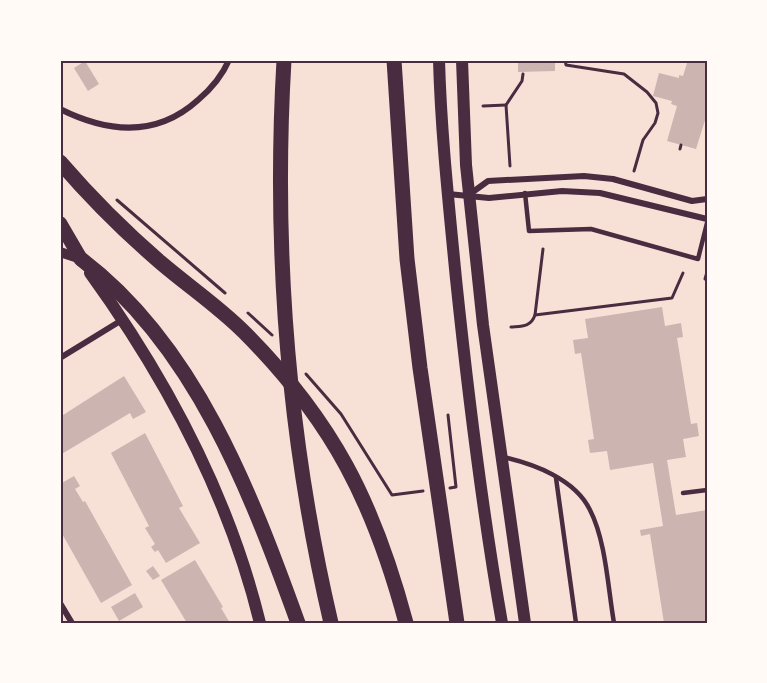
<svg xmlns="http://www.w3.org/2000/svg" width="767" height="683" font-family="'IBM Plex Sans',sans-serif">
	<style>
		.building { fill: #ccb4b1 }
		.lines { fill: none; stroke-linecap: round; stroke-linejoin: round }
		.path { stroke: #4a2c40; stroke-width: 3 }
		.service { stroke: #4a2c40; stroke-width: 4.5 }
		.minor { stroke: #4a2c40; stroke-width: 6 }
		.tertiary { stroke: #4a2c40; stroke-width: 10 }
		.secondary { stroke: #4a2c40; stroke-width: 12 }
		.primary { stroke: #4a2c40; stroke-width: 14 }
		.motorway { stroke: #4a2c40; stroke-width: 15 }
		.neatline { fill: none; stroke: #4a2c40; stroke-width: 2 }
	</style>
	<rect width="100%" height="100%" fill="#f7e1d7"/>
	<g class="building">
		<path d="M518,60H555V71L518,72Z"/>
		<path d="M688,60H707V114L696,149L667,141L677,106L671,104L672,101L653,96L659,73L679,78V75L683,76Z"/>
		<path d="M85,61L99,84L88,91L74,68Z"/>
		<path d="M662,307L665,326L681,323L683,337L677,338L691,424L697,423L699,436L683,439L686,457L667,460L676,515L707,510V623H664L650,534L641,536L640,530L663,526L653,463L610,470L607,451L590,453L588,440L594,439L581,353L575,354L573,340L588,338L585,319Z"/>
		<path d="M124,376L146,412L133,419L130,413L60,455V417Z"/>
		<path d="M145,433L183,506L179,508L200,543L166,563L158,550L155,552L151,547L155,544L145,528L149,526L111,453Z"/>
		<path d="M74,476L80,486L75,489L83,502L85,501L132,585L101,603L60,530V484Z"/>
		<path d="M195,560L223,607L221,608L230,623H187L161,580Z"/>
		<path d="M153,566L160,576L153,580L146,571Z"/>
		<path d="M135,593L143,607L119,621L111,607Z"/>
	</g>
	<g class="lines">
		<g class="path">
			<path d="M565,60L566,65L624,74L647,92L656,103L658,113L655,123L643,140L634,171"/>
			<path d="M483,106L506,105"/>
			<path d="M680,149L681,145"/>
			<path d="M510,166L506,105L522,81L523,74"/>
			<path d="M117,200L225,293"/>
			<path d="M705,279L707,272"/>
			<path d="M248,313L272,335"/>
			<path d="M535,315L543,249"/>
			<path d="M511,327C522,326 531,327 535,315L672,298L683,273"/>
			<path d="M306,374L341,414L392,495L423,491"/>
			<path d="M448,415L456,487L450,488"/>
		</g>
		<g class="service">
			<path d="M525,193L529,231L591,229L698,259L707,223"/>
			<path d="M503,457C534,464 575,479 590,510C606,541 608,589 614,623"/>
			<path d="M556,478L576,623"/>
			<path d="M683,493L707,490"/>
		</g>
		<g class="minor">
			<path d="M60,109C108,133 156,138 198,100C211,89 222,76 229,60"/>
			<path d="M448,194L489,198L562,191L600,193L707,219"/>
			<path d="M470,194L488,181L584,176L613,179L692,201L707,199"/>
			<path d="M60,358L122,320"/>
			<path d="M60,603L72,623"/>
		</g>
		<path class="tertiary" d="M60,252L81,259"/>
		<g class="secondary">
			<path d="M439,60C441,133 449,206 456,279C468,394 482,509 502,623"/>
			<path d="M462,60L466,165L483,325L525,623"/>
			<path d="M90,273C166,378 229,496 260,623"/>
		</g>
		<path class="primary" d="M60,223L81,259"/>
		<g class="motorway">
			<path d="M284,60C273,249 288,439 331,623"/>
			<path d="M394,60L407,259L420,368L457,623"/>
			<path d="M60,162C91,198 124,231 160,262C188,286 218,306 244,332C333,421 374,503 406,623"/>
			<path d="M81,259C195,345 251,493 298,623"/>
		</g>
	</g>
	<rect width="767" height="683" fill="none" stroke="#fffaf5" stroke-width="123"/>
	<rect x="62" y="62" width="644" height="560" class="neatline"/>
</svg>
